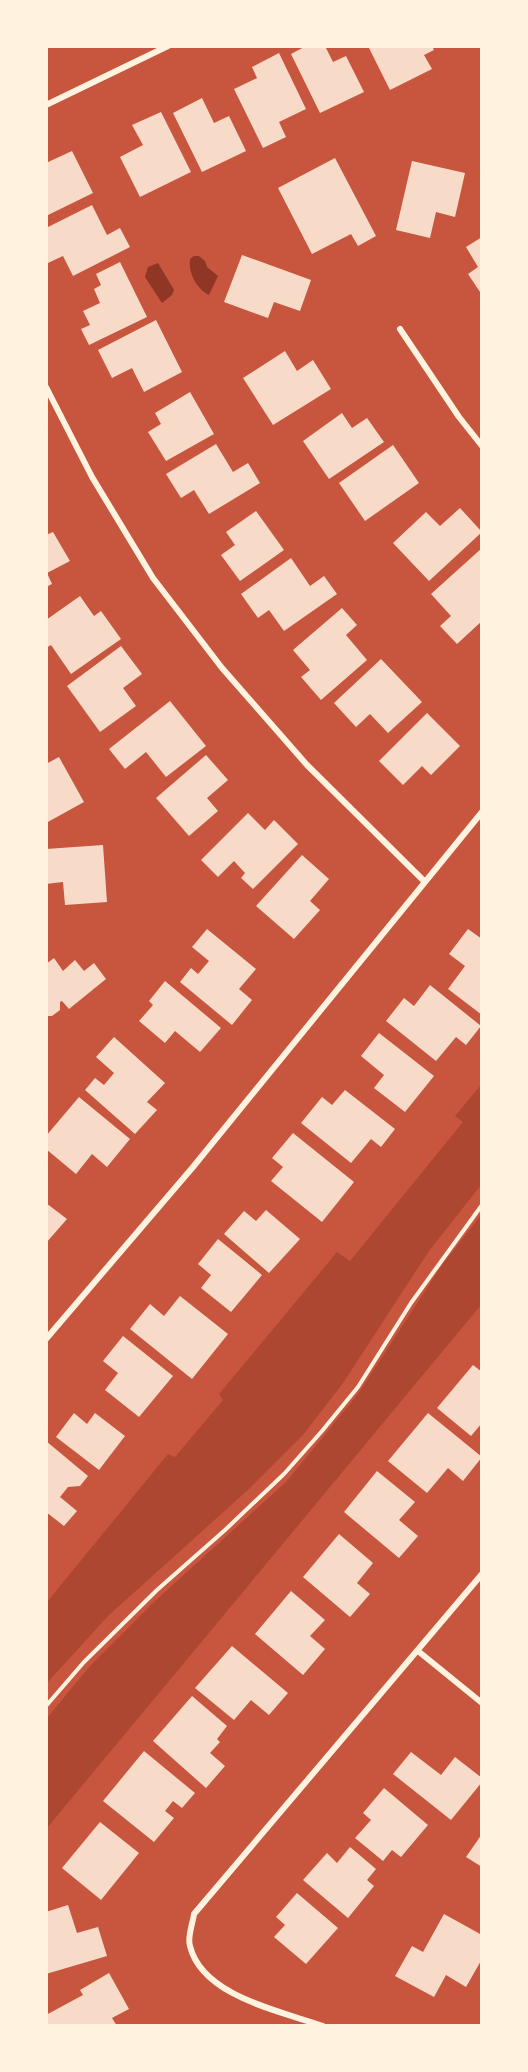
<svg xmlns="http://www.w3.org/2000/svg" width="528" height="2072" font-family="Figtree,sans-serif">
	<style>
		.green { fill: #ae4732 }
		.water { fill: #8f3625 }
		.building { fill: #f7dbc8 }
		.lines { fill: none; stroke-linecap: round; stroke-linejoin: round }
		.path { stroke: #fff3e0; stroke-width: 4 }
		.minor { stroke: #fff3e0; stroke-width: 6 }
	</style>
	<rect width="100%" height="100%" fill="#c8553d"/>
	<g class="green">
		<path d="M481,1085V1185L429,1251L343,1383L303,1435L249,1489L108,1616L47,1683V1602L168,1454L175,1457L223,1400L219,1394L337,1252L350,1261L463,1122L455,1116Z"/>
		<path d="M481,1215V1305L47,1828V1718L90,1666L155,1601L286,1482L358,1394L442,1265Z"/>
	</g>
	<g class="water">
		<path d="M194,256H199L205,261L207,267L218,276L209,295C197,289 188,273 190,259Z"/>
		<path d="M158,263L174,290L172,295L162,303L145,277L148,267Z"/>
	</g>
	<g class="building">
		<path d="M306,46H325L333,62L346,56L364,92L320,113L291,54Z"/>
		<path d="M368,46H432L434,50L424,55L432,69L390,90Z"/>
		<path d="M279,53L306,109L279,122L286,137L263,148L234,89L257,78L252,67Z"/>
		<path d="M202,98L214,123L229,116L246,151L202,172L173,113Z"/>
		<path d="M161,112L191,172L140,197L120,157L143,145L132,125Z"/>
		<path d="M72,151L93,193L46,216V163Z"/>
		<path d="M335,158L376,236L358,246L351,234L312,254L278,188Z"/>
		<path d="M412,161L465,173L455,217L436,212L430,238L396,230Z"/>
		<path d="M92,205L107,235L120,228L130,247L73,276L63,256L48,263L46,228Z"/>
		<path d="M482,237V295L468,274L478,267L466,247Z"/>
		<path d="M242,255L311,280L300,311L274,302L268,318L224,302Z"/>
		<path d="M120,262L147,317L89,345L81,329L90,325L83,311L100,303L94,289L101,285L96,274Z"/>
		<path d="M156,320L182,372L144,392L132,368L112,378L98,350Z"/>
		<path d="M285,351L297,371L313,360L331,389L273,425L243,378Z"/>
		<path d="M190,392L214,434L166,461L148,432L161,424L155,413Z"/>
		<path d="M342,413L352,428L367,418L384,442L329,479L303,441Z"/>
		<path d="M216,444L233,472L248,463L260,483L209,514L194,490L181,498L166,474Z"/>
		<path d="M393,445L419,483L365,521L339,483Z"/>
		<path d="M460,508L482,532L429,581L393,543L426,512L440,526Z"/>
		<path d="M256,511L284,550L240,581L221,555L235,545L226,532Z"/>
		<path d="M53,532L70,561L47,573L52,584L46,587V535Z"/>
		<path d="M482,548V621L457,644L440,626L451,616L431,594Z"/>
		<path d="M291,558L310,586L324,576L337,594L284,631L269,610L258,618L241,594Z"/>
		<path d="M80,596L94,616L101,611L121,639L71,674L51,645L46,648V620Z"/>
		<path d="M342,608L357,625L346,635L367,660L321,700L301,677L310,670L293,650Z"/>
		<path d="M121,646L142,674L123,688L136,706L100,732L67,686Z"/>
		<path d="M381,659L422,702L388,733L370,714L356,727L334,703Z"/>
		<path d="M170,701L206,746L166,777L146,752L125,769L109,749Z"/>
		<path d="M427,713L460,746L431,775L422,766L403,785L379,761Z"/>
		<path d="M206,755L228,780L207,798L218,811L189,836L156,798Z"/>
		<path d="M59,757L84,802L46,823V764Z"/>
		<path d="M248,813L265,830L274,820L298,844L253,889L241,878L245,873L234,861L218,877L201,860Z"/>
		<path d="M103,845L107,902L65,905L63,882L46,884V849Z"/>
		<path d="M302,855L329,879L310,901L320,910L294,939L256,906Z"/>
		<path d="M207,929L256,969L239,989L252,1000L232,1025L180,982L191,968L198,974L209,961L192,947Z"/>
		<path d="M468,929L482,939V1015L448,989L465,966L449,954Z"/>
		<path d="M54,958L63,971L75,960L84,971L94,963L106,979L69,1009L62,1001L60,1002V1010L52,1016H46V964Z"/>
		<path d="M165,981L221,1028L200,1052L175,1031L165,1043L139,1021L153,1005L149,1001Z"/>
		<path d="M430,985L481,1026L466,1045L456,1037L436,1061L386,1021L404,998L414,1006Z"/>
		<path d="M379,1033L434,1076L405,1112L374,1088L384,1075L361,1056Z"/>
		<path d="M114,1037L165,1083L147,1102L157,1110L135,1134L85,1090L95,1078L104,1085L114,1073L96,1057Z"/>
		<path d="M345,1090L395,1129L381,1147L371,1139L351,1163L301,1123L322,1097L332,1105Z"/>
		<path d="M79,1097L130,1139L107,1167L92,1154L76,1174L46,1149V1136Z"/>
		<path d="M293,1133L354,1182L322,1222L271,1181L283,1167L272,1158Z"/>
		<path d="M46,1203L67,1219L46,1243Z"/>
		<path d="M266,1210L300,1239L269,1273L224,1234L244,1211L256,1221Z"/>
		<path d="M218,1239L262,1275L231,1312L201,1288L211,1275L198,1264Z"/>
		<path d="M180,1296L228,1334L192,1379L130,1329L150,1304L164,1316Z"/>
		<path d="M123,1336L173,1376L139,1417L105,1390L118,1373L103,1361Z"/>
		<path d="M473,1365L482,1372V1423L471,1436L437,1408Z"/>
		<path d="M74,1413L87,1424L95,1413L125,1436L99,1470L56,1437Z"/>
		<path d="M428,1413L482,1457L463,1481L448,1468L427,1493L388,1461Z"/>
		<path d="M46,1441L88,1476L80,1486L68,1487L60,1497L77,1511L64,1526L46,1512Z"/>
		<path d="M377,1471L415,1502L399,1520L418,1536L399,1558L344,1512Z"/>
		<path d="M339,1534L373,1563L357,1583L370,1594L350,1617L303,1577Z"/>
		<path d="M291,1591L325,1620L310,1636L325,1649L303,1675L255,1634Z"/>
		<path d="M232,1646L288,1693L269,1715L251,1700L234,1720L195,1688Z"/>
		<path d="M192,1696L227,1726L217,1739L220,1742L210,1753L225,1766L206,1788L153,1741Z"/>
		<path d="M144,1751L195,1793L182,1808L173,1801L165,1811L174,1818L154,1842L103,1801Z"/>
		<path d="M411,1752L441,1775L455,1757L482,1778V1782L451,1820L393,1774Z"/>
		<path d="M384,1788L428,1825L401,1857L392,1850L383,1861L355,1838L371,1820L363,1813Z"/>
		<path d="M100,1822L139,1853L101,1900L62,1868Z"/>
		<path d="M482,1834V1867L466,1857Z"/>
		<path d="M350,1847L376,1869L367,1880L374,1886L348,1918L303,1880L327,1853L337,1863Z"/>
		<path d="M297,1893L338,1928L306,1964L274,1937L285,1925L276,1917Z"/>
		<path d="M68,1905L77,1933L98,1927L107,1956L46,1974V1912Z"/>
		<path d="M444,1914L482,1935V1959L466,1987L446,1975L434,1997L395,1976L412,1946L423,1952Z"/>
		<path d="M109,1973L129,2009L112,2018L117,2026H46V2015L83,1995L80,1990Z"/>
	</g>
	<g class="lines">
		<path class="path" d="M46,1706L84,1662L157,1590L225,1530L284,1474L322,1431L358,1387L411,1303L482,1205"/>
		<g class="minor">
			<path d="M46,105L168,46"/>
			<path d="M400,329L459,417L482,446"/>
			<path d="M46,387L92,477L153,578L222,668L307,765L424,881"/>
			<path d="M46,1339L193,1167L482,812"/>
			<path d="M418,1651L482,1703"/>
			<path d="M323,2026C280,2011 202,1996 190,1946C187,1937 193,1923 194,1914L482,1574"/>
		</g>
	</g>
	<rect width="528" height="2072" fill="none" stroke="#fff3e0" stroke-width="96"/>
</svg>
